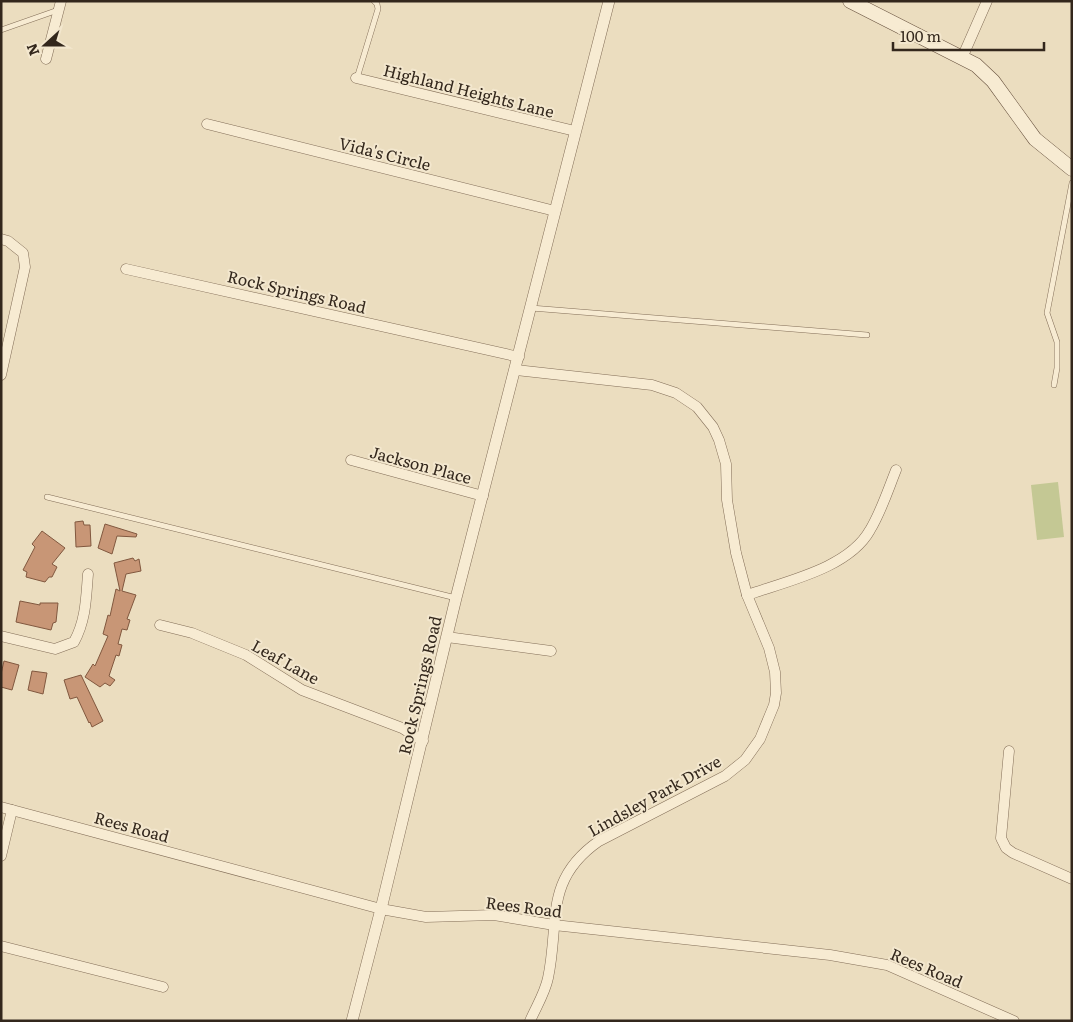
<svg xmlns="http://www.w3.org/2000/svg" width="1073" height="1022" font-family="Literata,serif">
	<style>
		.green { fill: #c4c894 }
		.building { fill: #c89676; stroke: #81583f }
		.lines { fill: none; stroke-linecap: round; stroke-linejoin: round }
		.service-casing { stroke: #836e58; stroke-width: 6 }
		.minor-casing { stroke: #836e58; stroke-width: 11 }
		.tertiary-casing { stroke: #836e58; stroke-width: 12 }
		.secondary-casing { stroke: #654f3c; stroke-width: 15 }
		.service { stroke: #f7ebd2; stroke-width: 5 }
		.minor { stroke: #f7ebd2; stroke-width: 10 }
		.tertiary { stroke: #f7ebd2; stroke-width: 11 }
		.secondary { stroke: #f7ebd2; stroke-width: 14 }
		.labels { text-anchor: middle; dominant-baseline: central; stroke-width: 4; stroke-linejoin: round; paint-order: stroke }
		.street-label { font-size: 16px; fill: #33271c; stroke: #f3e7ce }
	</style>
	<rect width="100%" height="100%" fill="#ebddbf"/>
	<path class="green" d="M1058,482L1064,537L1037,540L1031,485Z"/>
	<g class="building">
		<path d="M83,521L84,525H90L91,546L76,547L75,522Z"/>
		<path d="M105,524L137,534L136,537L117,536L112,554L98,548Z"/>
		<path d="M42,531L65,548L52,564L57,567L52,577H49L45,582L26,577L27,572L23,570L35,547L32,544Z"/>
		<path d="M133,558L135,561L139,559L141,571L126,574L122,591L136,595L127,619L130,620L127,630L122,629L118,644L122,645L119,656L116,655L109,676L115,680L110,686L105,683L100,687L85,677L93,664L95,666L108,636L103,634L108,615L110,616L116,589L120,591L114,563Z"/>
		<path d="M20,601L40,605V603H58L56,622L53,623L51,630L16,622Z"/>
		<path d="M4,661L19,665L12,690L1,687V674Z"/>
		<path d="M32,671L47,673L43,694L28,690Z"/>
		<path d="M81,675L103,721L92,727L90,722L89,723L77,697L70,699L64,680Z"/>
	</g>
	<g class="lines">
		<defs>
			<g id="service">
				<path d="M1,30L58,10"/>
				<path d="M357,78L378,9L377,4L374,1"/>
				<path d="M531,308L867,335"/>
				<path d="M1054,385L1057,368V342L1047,313L1072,183"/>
				<path d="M47,497L456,598"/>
			</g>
			<g id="minor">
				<path d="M962,58L987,1"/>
				<path d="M46,59L61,1"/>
				<path d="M356,78L575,131"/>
				<path d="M207,124L555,211"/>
				<path d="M1,239L8,241L23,253L25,267L1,375"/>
				<path d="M126,269L519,357"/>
				<path d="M516,370L652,385L676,393L697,407L713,427L719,440L726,464L727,500L736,553L747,595L769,648L775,672L776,693L774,705L760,739L745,760L725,776L599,841C543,880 560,922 548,978C545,993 536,1007 530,1021"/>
				<path d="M351,460L483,496"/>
				<path d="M747,595C787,581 849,568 870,530C881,512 888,490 896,470"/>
				<path d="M160,625L192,633L246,655L302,690L402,728L423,741"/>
				<path d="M1,636L55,649L74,642C86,620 86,598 88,574"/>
				<path d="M447,637L551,651"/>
				<path d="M1009,751L1001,838L1006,848L1013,853L1072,879"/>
				<path d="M1,807L381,909L426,917L494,915L554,925L830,955L887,965L1014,1021"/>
				<path d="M1,856L12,810"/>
				<path d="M1,946L163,987"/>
			</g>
			<path id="tertiary" d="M352,1021L381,909L456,598L609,1"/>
			<path id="secondary" d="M850,1L976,65L993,81L1035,139L1072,169"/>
		</defs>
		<use href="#service" class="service-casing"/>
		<use href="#minor" class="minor-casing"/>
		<use href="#tertiary" class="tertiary-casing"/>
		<use href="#secondary" class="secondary-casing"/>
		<use href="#service" class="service"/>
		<use href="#minor" class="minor"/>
		<use href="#tertiary" class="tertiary"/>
		<use href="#secondary" class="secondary"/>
	</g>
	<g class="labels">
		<g class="street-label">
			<text transform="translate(469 90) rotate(14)">Highland Heights Lane</text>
			<text transform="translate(385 153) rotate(14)">Vida's Circle</text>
			<text transform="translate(297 291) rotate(13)">Rock Springs Road</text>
			<text transform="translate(421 464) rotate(15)">Jackson Place</text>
			<text transform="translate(286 661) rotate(29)">Leaf Lane</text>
			<text transform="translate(419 685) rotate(-77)">Rock Springs Road</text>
			<text transform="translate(654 795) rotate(-29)">Lindsley Park Drive</text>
			<text transform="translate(132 826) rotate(15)">Rees Road</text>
			<text transform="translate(524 906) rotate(7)">Rees Road</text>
			<text transform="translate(927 967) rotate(23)">Rees Road</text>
		</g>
	</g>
	<rect width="1073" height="1022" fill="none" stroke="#33271c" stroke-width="5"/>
	<g transform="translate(45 45) rotate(249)" stroke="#f3e7ce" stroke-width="4" paint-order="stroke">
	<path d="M0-4L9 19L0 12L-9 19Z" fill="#33271c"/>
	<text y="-8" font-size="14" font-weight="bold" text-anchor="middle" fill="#33271c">N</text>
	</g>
	<path d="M893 42v8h151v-8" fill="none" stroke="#33271c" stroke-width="2.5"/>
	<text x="900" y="42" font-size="15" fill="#33271c" stroke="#f3e7ce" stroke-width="4" paint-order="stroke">100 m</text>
</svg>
